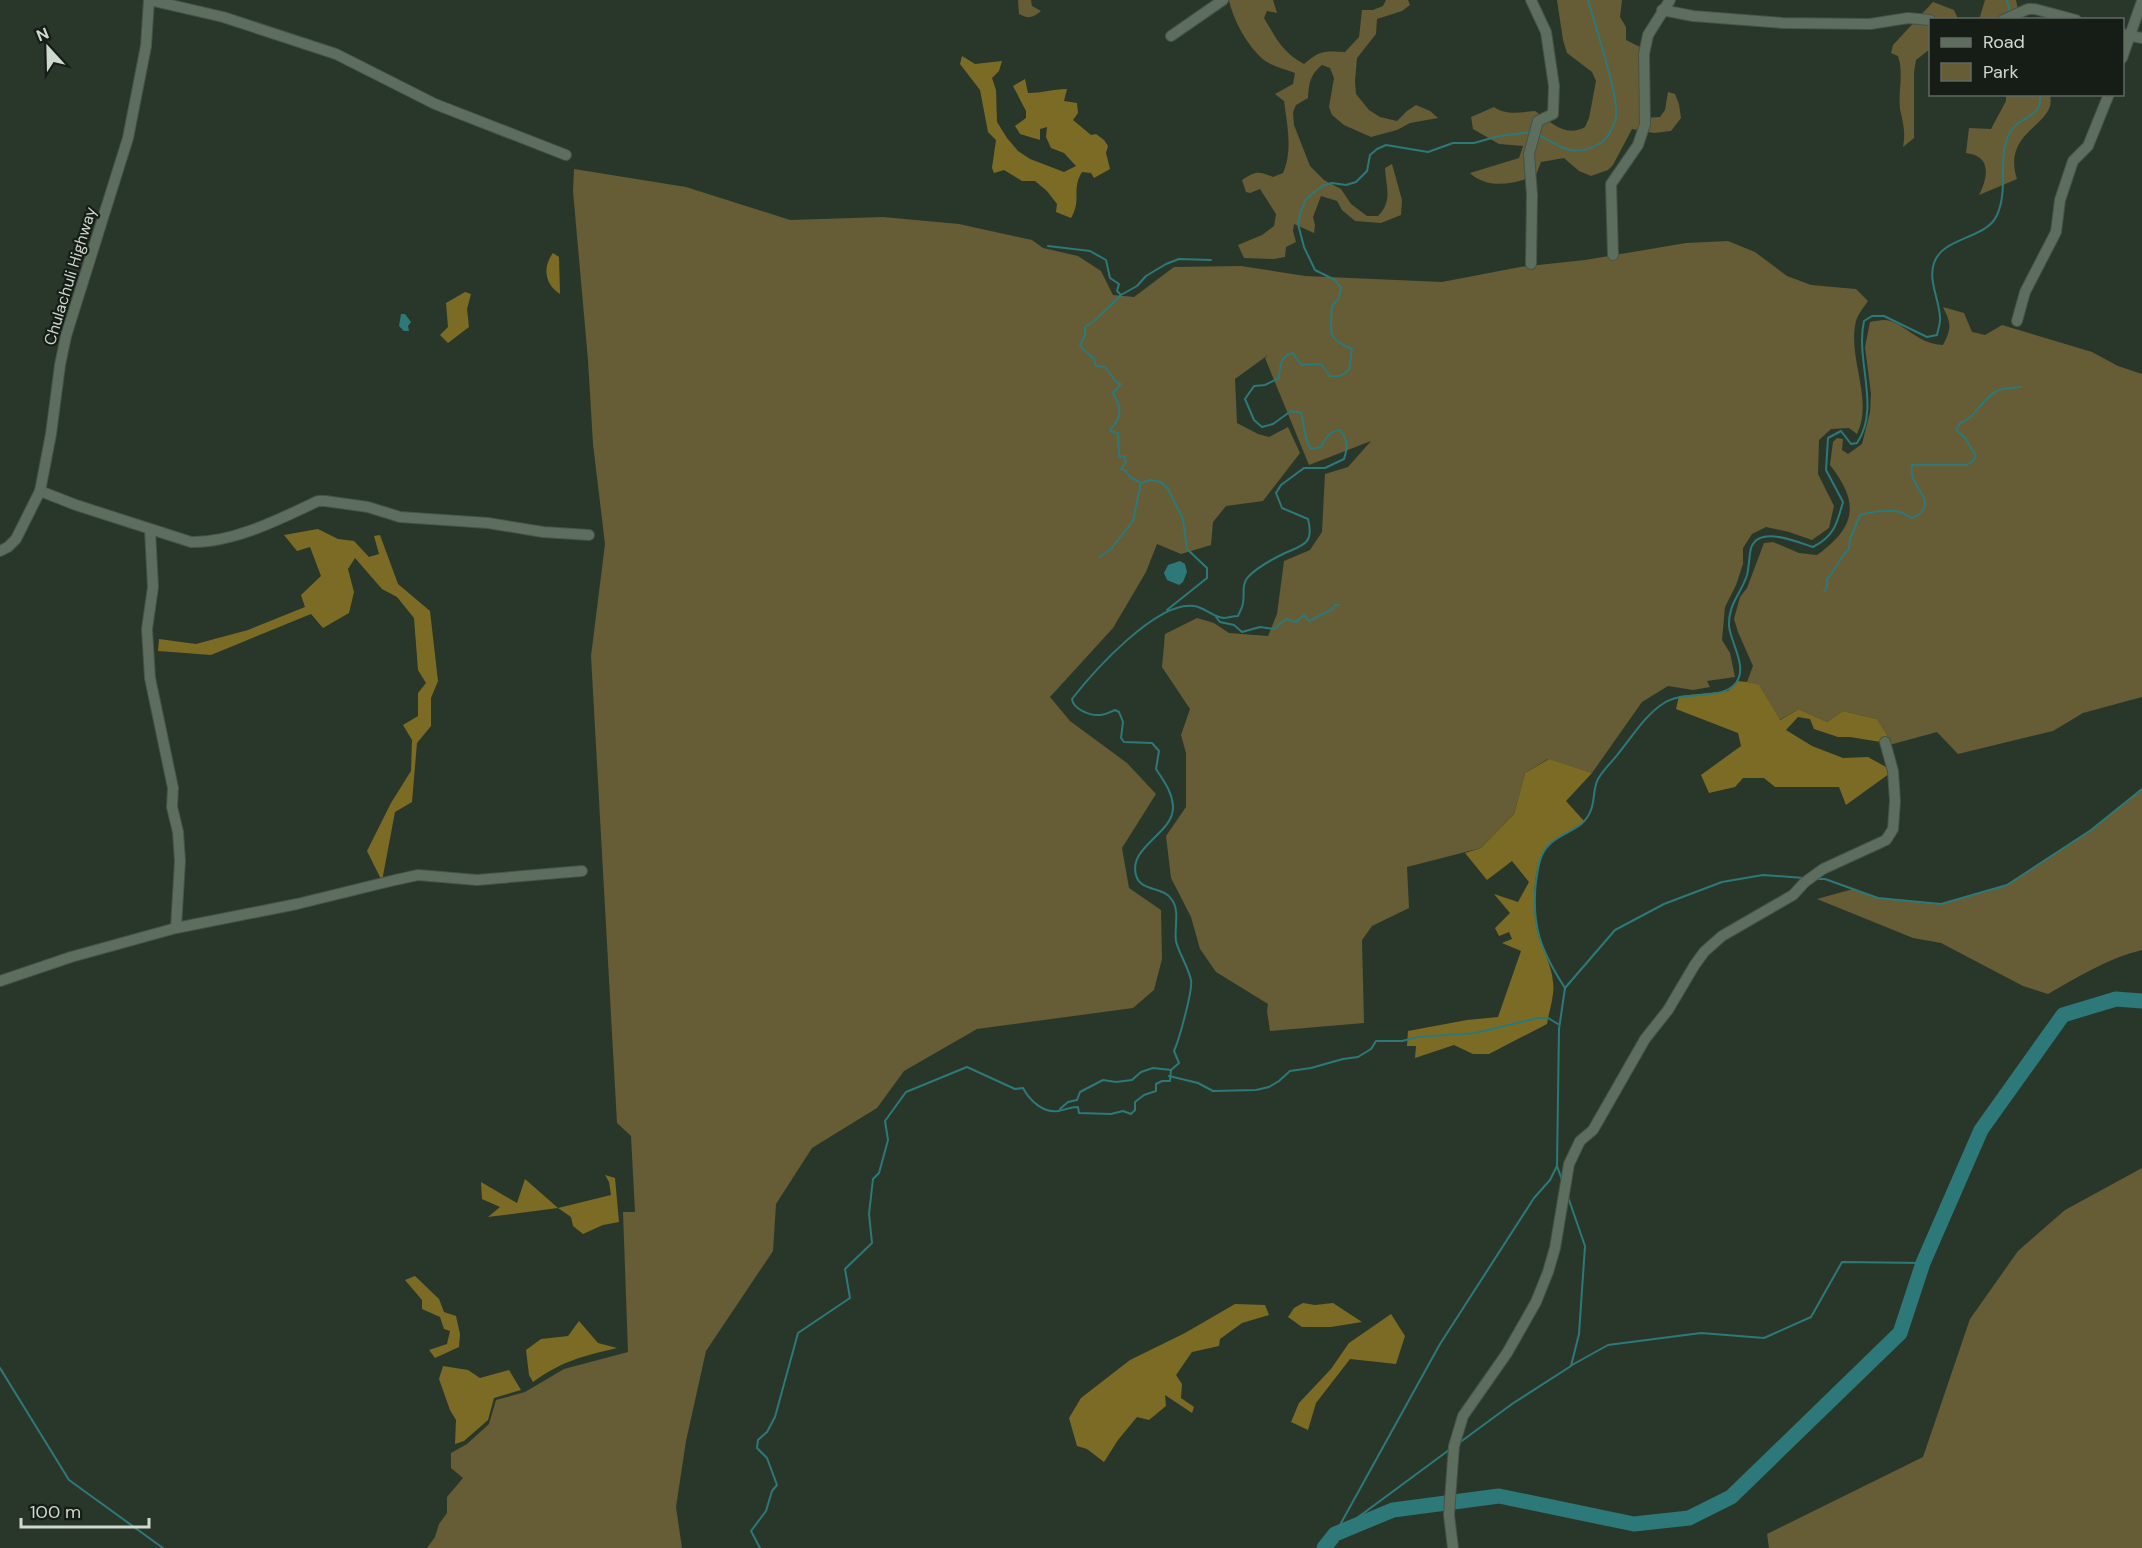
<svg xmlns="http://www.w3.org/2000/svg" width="2142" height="1548" font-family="'DM Sans',sans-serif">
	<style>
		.green { fill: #665c35 }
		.forest { fill: #7c6b25 }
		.water { fill: #2d797a }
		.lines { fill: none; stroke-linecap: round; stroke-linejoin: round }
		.stream { stroke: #2d797a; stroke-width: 2 }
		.river { stroke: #2d797a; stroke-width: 15 }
		.minor-casing { stroke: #465347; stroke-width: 12 }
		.minor { stroke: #5d6d5e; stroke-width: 10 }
		.labels { text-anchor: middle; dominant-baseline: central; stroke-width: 4.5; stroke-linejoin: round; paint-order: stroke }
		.street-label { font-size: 16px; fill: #d0d9d0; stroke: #161d17 }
	</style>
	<rect width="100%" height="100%" fill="#29372a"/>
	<g class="green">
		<path d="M1018,0H1031L1032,6L1041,11C1033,18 1028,19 1019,14Z"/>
		<path d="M1229,0H1273L1277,13L1267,11L1264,18C1276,38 1282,52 1304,64C1320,50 1325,51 1345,52L1359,37L1362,10H1373L1383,6L1386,0H1408L1410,5L1402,11L1377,19L1376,34L1357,58L1355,81L1356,94L1369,110L1380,117L1397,121L1407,111L1416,105L1430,111L1438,118L1410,123L1397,130L1371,137L1344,125L1332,115L1329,107L1334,78L1330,68L1322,65C1310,75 1309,83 1308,98L1296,105L1293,112L1294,125L1310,166L1324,180L1341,189L1351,204L1367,216H1378C1393,201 1386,187 1385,168L1392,164L1402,200L1401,215L1381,223L1355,221L1342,210L1337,201L1321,196L1313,217L1315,225L1314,233L1294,224L1293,231L1296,242L1286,247L1285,257L1274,259L1244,258L1238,245L1262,235L1274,226L1276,214L1260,189L1250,193L1246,192L1242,180C1256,171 1258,171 1273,177L1283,173C1293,151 1287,124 1284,101L1275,94L1293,84L1295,73C1285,69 1273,67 1264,60C1248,47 1233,20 1229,0Z"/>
		<path d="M1557,0H1622L1620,17L1626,27V40L1640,47L1643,118L1660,117L1665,110L1668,92L1675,94L1679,104L1681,118L1671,131L1654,133L1632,129L1613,165L1608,170L1591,176L1579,171L1564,158L1541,162L1536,175C1516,184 1487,190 1470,173L1519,158L1523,146L1499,144L1473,129L1471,117L1494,107C1506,116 1521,112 1535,111C1551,122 1565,138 1585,127L1589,118L1596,81L1592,72L1567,53L1563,40Z"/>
		<path d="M1985,0H2016L2020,19L1979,20Z"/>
		<path d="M1933,2L1954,10L1958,19L1930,20V49L1916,60L1914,72V138L1903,147C1906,133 1903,123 1900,109C1898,91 1904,73 1898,56L1891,53L1893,45Z"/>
		<path d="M2006,95H2050C2058,125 2001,130 2017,179L1979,195C1988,177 1992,156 1966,153L1969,128L1991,129L2006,101Z"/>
		<path d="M574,169L686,187L790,220L883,217L959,224L1032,240L1043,248L1078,256L1101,271L1113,295L1134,297L1174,267L1241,266L1305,276L1442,282L1520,267L1585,260L1686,243L1728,241L1755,252L1787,276L1811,285L1856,289L1868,301C1864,307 1858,314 1856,321C1847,358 1874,399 1857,434L1849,428L1831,429L1819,440L1818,474L1834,506L1829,528L1812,540L1789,532L1766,527L1752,534L1743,548V564L1736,585L1725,607L1722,640L1730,653L1735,677L1707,681L1710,687L1693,690L1668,686L1642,702L1592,773L1548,759L1525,773L1514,814L1481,848L1407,867L1409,908L1372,926L1362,940L1364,1023L1270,1031L1267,1011L1268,1004L1216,972L1200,949L1191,917L1171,878L1166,836L1186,807V753L1181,735L1190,709L1162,667L1165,634L1197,618L1214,623L1229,633L1268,636L1277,614L1284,561L1310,550L1322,532L1325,474L1348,467L1371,441L1309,465L1265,358L1268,355L1235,379L1237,423L1258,434L1269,437L1288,427L1300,453L1263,501L1226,506L1213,522L1211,545L1181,554L1157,544L1146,572L1113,628L1050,697L1070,721L1127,763L1156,794L1122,848L1129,888L1161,910L1162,959L1154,990L1133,1008L977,1029L904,1071L877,1108L812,1148L776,1204L773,1251L706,1351L686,1441L676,1507L682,1548H427L435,1537L439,1524L447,1513V1497L463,1478L451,1468V1453L467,1444L489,1424L496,1400L525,1392L564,1369L628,1352L623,1212H635L631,1136L617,1123L591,656L605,544L593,444L588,360L573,191Z"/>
		<path d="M1943,307L1964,313L1972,332L1985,335L2002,325L2092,352L2118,366L2142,374V697L2083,713L2053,731L1958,754L1937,732L1893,744L1877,719L1843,711L1827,722L1799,709L1779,720L1759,686L1747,682L1753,666L1738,632L1734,619L1740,597L1747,588L1764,543L1773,542L1799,553L1817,555C1856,527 1860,503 1830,465L1833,442L1837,438L1843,439L1842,450L1848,454L1862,444L1870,412L1871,394L1865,347L1870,322C1875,321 1880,320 1885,320C1904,322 1917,344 1943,345C1952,328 1951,323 1943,307Z"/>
		<path d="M2142,789V950C2108,958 2078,977 2048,994L2023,986L1941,943L1913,938L1817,899L1853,889L1878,898L1941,904L2007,885L2091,830Z"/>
		<path d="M2142,1168V1548H1769L1767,1534L1923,1457L1970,1319L2018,1251L2065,1210Z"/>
	</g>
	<g class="forest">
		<path d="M962,56L975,64L1002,61L999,71L992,78L996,90L997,122L1007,138L1018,151L1030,159L1064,172L1076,166L1064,153L1051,148L1046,137L1047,127L1040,129V140L1020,134L1015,126L1026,118V111L1013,86L1025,79L1028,93C1042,93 1053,89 1067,89L1064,101L1077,103L1078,113L1073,120L1091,135L1096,134L1104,140L1108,146L1106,153L1110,169L1094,178L1091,173L1082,172C1071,190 1082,199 1071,218L1056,212L1057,204L1047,191L1035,181H1022L1004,170L994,173L992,168L996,140L988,132L980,90L960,64Z"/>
		<path d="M553,253L559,257L560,294C545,285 542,267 553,253Z"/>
		<path d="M465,292L471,294L467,309L469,327L448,343L440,335L448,327L446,303Z"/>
		<path d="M318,529L338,539L354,541L369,557L379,554L374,536L380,535L398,584L430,611L438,681L431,698V726L417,743L412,802L395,812L382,881L367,851L391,803L411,771L412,740L403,725L418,716V693L426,683L418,670L414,618L397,597L382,589L355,558L348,569L354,592L349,613L323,628L311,614L211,655L158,651L159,639L196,644L248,630L305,607L301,595L321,576L310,547L297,551L284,535Z"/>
		<path d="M1737,681L1747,682L1759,685L1780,720L1799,709L1827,722L1843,711L1877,719L1893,744L1850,737H1838L1814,729L1810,719L1798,717L1786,730L1812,746L1843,758L1868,757L1893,771L1846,805L1839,787H1775L1764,778H1743L1735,787L1709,793L1701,775L1741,746L1738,733L1676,709L1679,696L1728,691Z"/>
		<path d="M1549,759L1592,773L1566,801L1584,821C1573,832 1557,834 1547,847C1531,866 1532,915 1539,938C1544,952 1552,967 1553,982C1555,995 1549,1011 1547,1024L1489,1054H1473L1454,1045L1415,1058L1416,1046H1407L1408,1031L1467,1020L1498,1017L1521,951L1502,943L1512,939L1509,932L1499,936L1495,928L1510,913L1494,894L1518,902L1529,882L1512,861L1487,880L1465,853L1481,848L1514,814L1525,773Z"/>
		<path d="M605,1175L615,1178L619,1222L603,1225L583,1234L573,1226L571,1217L558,1208L488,1217L500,1207L482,1199L481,1182L517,1203L525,1179L558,1208L611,1195L609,1182Z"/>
		<path d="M415,1276L439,1299L444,1312L456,1316L460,1334L459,1347L435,1358L429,1350L447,1344L450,1331L444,1329L440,1317L422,1309V1300L405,1280Z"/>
		<path d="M1303,1303L1315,1305L1333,1303L1362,1322L1331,1327H1302L1288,1317L1294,1308Z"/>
		<path d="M1235,1304L1265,1305L1269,1315L1242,1323L1220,1339L1219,1346L1192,1352L1176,1375L1182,1384L1181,1398L1194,1407L1192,1413L1165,1395L1166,1406L1149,1420L1137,1417L1118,1440L1104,1462L1087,1449L1077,1446L1069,1418L1081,1398L1130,1360L1185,1333Z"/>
		<path d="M1391,1314L1405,1336L1396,1364L1350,1359L1316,1403L1308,1430L1291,1422L1299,1403L1331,1369L1349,1343Z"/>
		<path d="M579,1321L598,1343L617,1348C583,1356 562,1361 533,1382L529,1375L526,1350L541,1339L568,1336Z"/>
		<path d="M443,1366L468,1370L480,1378L509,1370L521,1390L494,1398L488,1420L464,1441L455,1444L456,1420L450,1410L439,1379Z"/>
	</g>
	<g class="water">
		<path d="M401,314H405L411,322L408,326L409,331H404L399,326Z"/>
		<path d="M1180,561L1185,564L1187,572L1183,582L1179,585L1167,580L1164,573L1168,565Z"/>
	</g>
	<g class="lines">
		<g class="stream">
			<path d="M2007,0L2010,12"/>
			<path d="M1539,135C1561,147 1574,158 1599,144C1607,140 1613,127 1616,118C1620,100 1594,22 1588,0"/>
			<path d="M1048,246L1090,251L1106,260L1110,278L1119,284L1117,291L1120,294"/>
			<path d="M1099,557L1110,550L1133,521L1141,483"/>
			<path d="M1824,591L1827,587V579C1836,570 1839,558 1849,549L1850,539L1860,515C1872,512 1887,509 1900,512C1904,513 1908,517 1913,518C1940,503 1914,490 1912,475C1911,472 1912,469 1912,465H1967L1974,460L1976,456L1965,438L1956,430L1960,423C1975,419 1982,398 1997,391C2003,388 2014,388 2021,387"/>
			<path d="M1167,610L1207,578V568L1187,549L1183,519L1168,489L1161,482L1150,480L1141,483L1130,477L1126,471L1121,469L1126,462L1124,456L1119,457L1118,433L1110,431C1112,426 1117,423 1118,418C1122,409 1117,402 1113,393L1121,384L1116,382L1105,367L1096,366L1094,359L1080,346L1085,335V327L1093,322L1121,295L1137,286L1146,276L1166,264L1179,259L1211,260"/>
			<path d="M1216,617L1220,622L1234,625L1242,632L1260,627L1274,629L1286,619L1296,622L1304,615L1309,621L1333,609L1335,605H1339"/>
			<path d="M1816,879H1825L1878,898L1941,904L2007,885L2091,830L2142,789"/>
			<path d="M1565,988C1541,951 1531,926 1536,881C1538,870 1539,856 1547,847C1560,831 1583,832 1591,810C1595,800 1593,788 1598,779C1603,770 1612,762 1618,754C1632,737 1645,715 1664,703C1684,690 1722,701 1736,683C1748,667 1731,644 1729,626C1728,604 1741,594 1747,575C1749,567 1749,557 1751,548C1759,525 1797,542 1813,547C1834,536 1837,524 1843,502L1826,470L1828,438L1841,431L1851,444L1857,443C1881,408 1855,360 1864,321L1872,316H1884L1927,337L1937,335C1938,329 1941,323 1940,317C1939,299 1928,280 1934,263C1942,237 1987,239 1997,215C2009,189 1997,159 2009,134C2018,115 2043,120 2040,94"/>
			<path d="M1169,1076L1198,1083L1213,1091L1256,1090L1269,1087L1279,1081L1290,1071L1311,1068L1343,1059L1358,1057L1371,1049L1376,1041H1402L1418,1037L1475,1033L1538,1018H1548L1558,1024"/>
			<path d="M1060,1109L1068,1102L1077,1100L1080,1092L1103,1080L1116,1082L1132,1080L1141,1072L1153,1068L1171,1070"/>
			<path d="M1557,1166L1562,1180"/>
			<path d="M1572,1365L1608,1345L1701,1333L1764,1338L1811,1317L1842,1262L1923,1263"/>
			<path d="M0,1368L69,1480L163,1548"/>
			<path d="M1459,1443L1512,1404L1571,1366L1579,1334L1585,1246L1568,1197"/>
			<path d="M1338,1532L1449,1450"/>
			<path d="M1335,1534L1440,1344L1534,1198L1550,1180L1557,1166L1559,1029L1565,988L1615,930L1664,904L1722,882L1763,875L1804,878"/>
			<path d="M760,1548L751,1531L766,1511L772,1491L777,1485L767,1458L757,1448L758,1440L767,1432L775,1417L798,1333L850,1298L845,1269L872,1243L869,1214L873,1179L879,1173L888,1140L885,1121L906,1092L967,1067L1015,1089L1023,1088C1030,1101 1043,1113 1058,1111C1065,1110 1070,1107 1078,1107L1079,1113L1111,1114L1123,1111L1131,1114L1135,1110V1102L1144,1095L1156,1091V1084L1162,1081H1170L1171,1070L1179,1063L1174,1051C1179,1040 1193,990 1191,980C1188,966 1179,954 1176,941C1174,928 1180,911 1172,900C1164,886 1140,892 1136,875C1128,846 1175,833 1173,806C1172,791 1163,780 1156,769L1159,751L1152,743L1124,742L1121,738L1123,722L1119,712L1115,710C1110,712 1105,715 1100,715C1090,716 1073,709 1072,699C1093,672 1157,600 1194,606C1204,607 1214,618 1224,618C1228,618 1233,616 1238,616C1239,613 1241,610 1242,607C1246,597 1240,584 1249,576C1257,568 1271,560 1281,555C1301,545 1315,546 1308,519L1282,508L1276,493L1281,485L1304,468H1325L1344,459C1348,447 1348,440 1340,430C1330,431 1325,438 1321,447L1311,449C1303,437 1305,427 1301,413L1291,411L1273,424L1262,427L1254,420L1245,399L1254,386L1265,385L1279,378C1280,366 1280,356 1293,353L1301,365L1321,364L1330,376H1340L1349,370L1352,349C1325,338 1331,332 1332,306L1339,298L1341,288L1335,280L1315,270L1304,247L1298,224L1300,214L1306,199L1322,186L1332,183L1346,185L1356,182L1367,171L1370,155L1377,149L1386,145L1428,152L1453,143H1474L1499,136L1531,132"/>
		</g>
		<path class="river" d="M1324,1548L1335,1534L1393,1510L1499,1496L1634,1524L1689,1518L1731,1497L1900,1333L1923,1263L1981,1130L2063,1015L2116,999L2142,1001"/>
		<defs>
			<g id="minor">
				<path d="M149,0L223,17L336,54L435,104L566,155"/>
				<path d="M1662,10L1693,16L1783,23L1870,24L1908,18L1930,20"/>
				<path d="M2003,20L2028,9H2035L2076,20"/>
				<path d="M2122,34L2142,38"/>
				<path d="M1171,36L1223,0"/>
				<path d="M2122,58L2142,1"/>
				<path d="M1613,255L1611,184L1638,145L1645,124L1644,54L1648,35L1670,0"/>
				<path d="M1531,264L1532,195L1529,154L1538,121L1553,114L1554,86L1546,32L1531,0"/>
				<path d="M2017,321L2025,292L2056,232L2060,200L2073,161L2088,146L2109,94"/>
				<path d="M40,491L76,505L191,542C233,543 280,519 318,501H325L368,507L400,517L488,523L543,532L589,535"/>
				<path d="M150,530L153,587L147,629L150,678L173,788L172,807L178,832L180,861L176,928"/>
				<path d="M0,551L8,547L16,539L40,491L51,434L60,365L66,336L128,138L146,46L149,0"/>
				<path d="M0,981L71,957L176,928L297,904L395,880L418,875L477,880L582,871"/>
				<path d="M1453,1548L1449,1515L1451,1486L1454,1446L1463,1416L1507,1353L1536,1302L1548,1272L1555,1248L1569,1164L1580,1141L1593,1130L1645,1039L1668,1010L1694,966L1704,952L1722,936L1793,895L1805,882L1823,869L1886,840L1893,829L1895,801L1893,771L1885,742"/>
			</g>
		</defs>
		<use href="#minor" class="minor-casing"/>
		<use href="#minor" class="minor"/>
	</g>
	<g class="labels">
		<g class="street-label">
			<text transform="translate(70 276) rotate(-73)">Chulachuli Highway</text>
		</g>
	</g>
	<rect x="1929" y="18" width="195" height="78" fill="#161d17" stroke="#606861" stroke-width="1.5"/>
	<rect x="1941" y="38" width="30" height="9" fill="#5d6d5e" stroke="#606861" stroke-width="1.5"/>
	<text x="1983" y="48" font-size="18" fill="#d0d9d0">Road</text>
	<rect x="1941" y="63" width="30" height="18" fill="#665c35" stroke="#606861" stroke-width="1.5"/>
	<text x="1983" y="78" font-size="18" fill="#d0d9d0">Park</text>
	<g transform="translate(48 48) rotate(338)" stroke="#161d17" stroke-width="4.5" paint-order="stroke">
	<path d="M0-4.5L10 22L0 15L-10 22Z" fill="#d0d9d0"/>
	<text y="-9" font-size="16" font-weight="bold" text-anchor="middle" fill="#d0d9d0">N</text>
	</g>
	<path d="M21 1518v9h128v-9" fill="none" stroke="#d0d9d0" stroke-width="3"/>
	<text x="30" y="1518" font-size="18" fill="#d0d9d0" stroke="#161d17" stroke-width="4.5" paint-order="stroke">100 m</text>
</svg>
